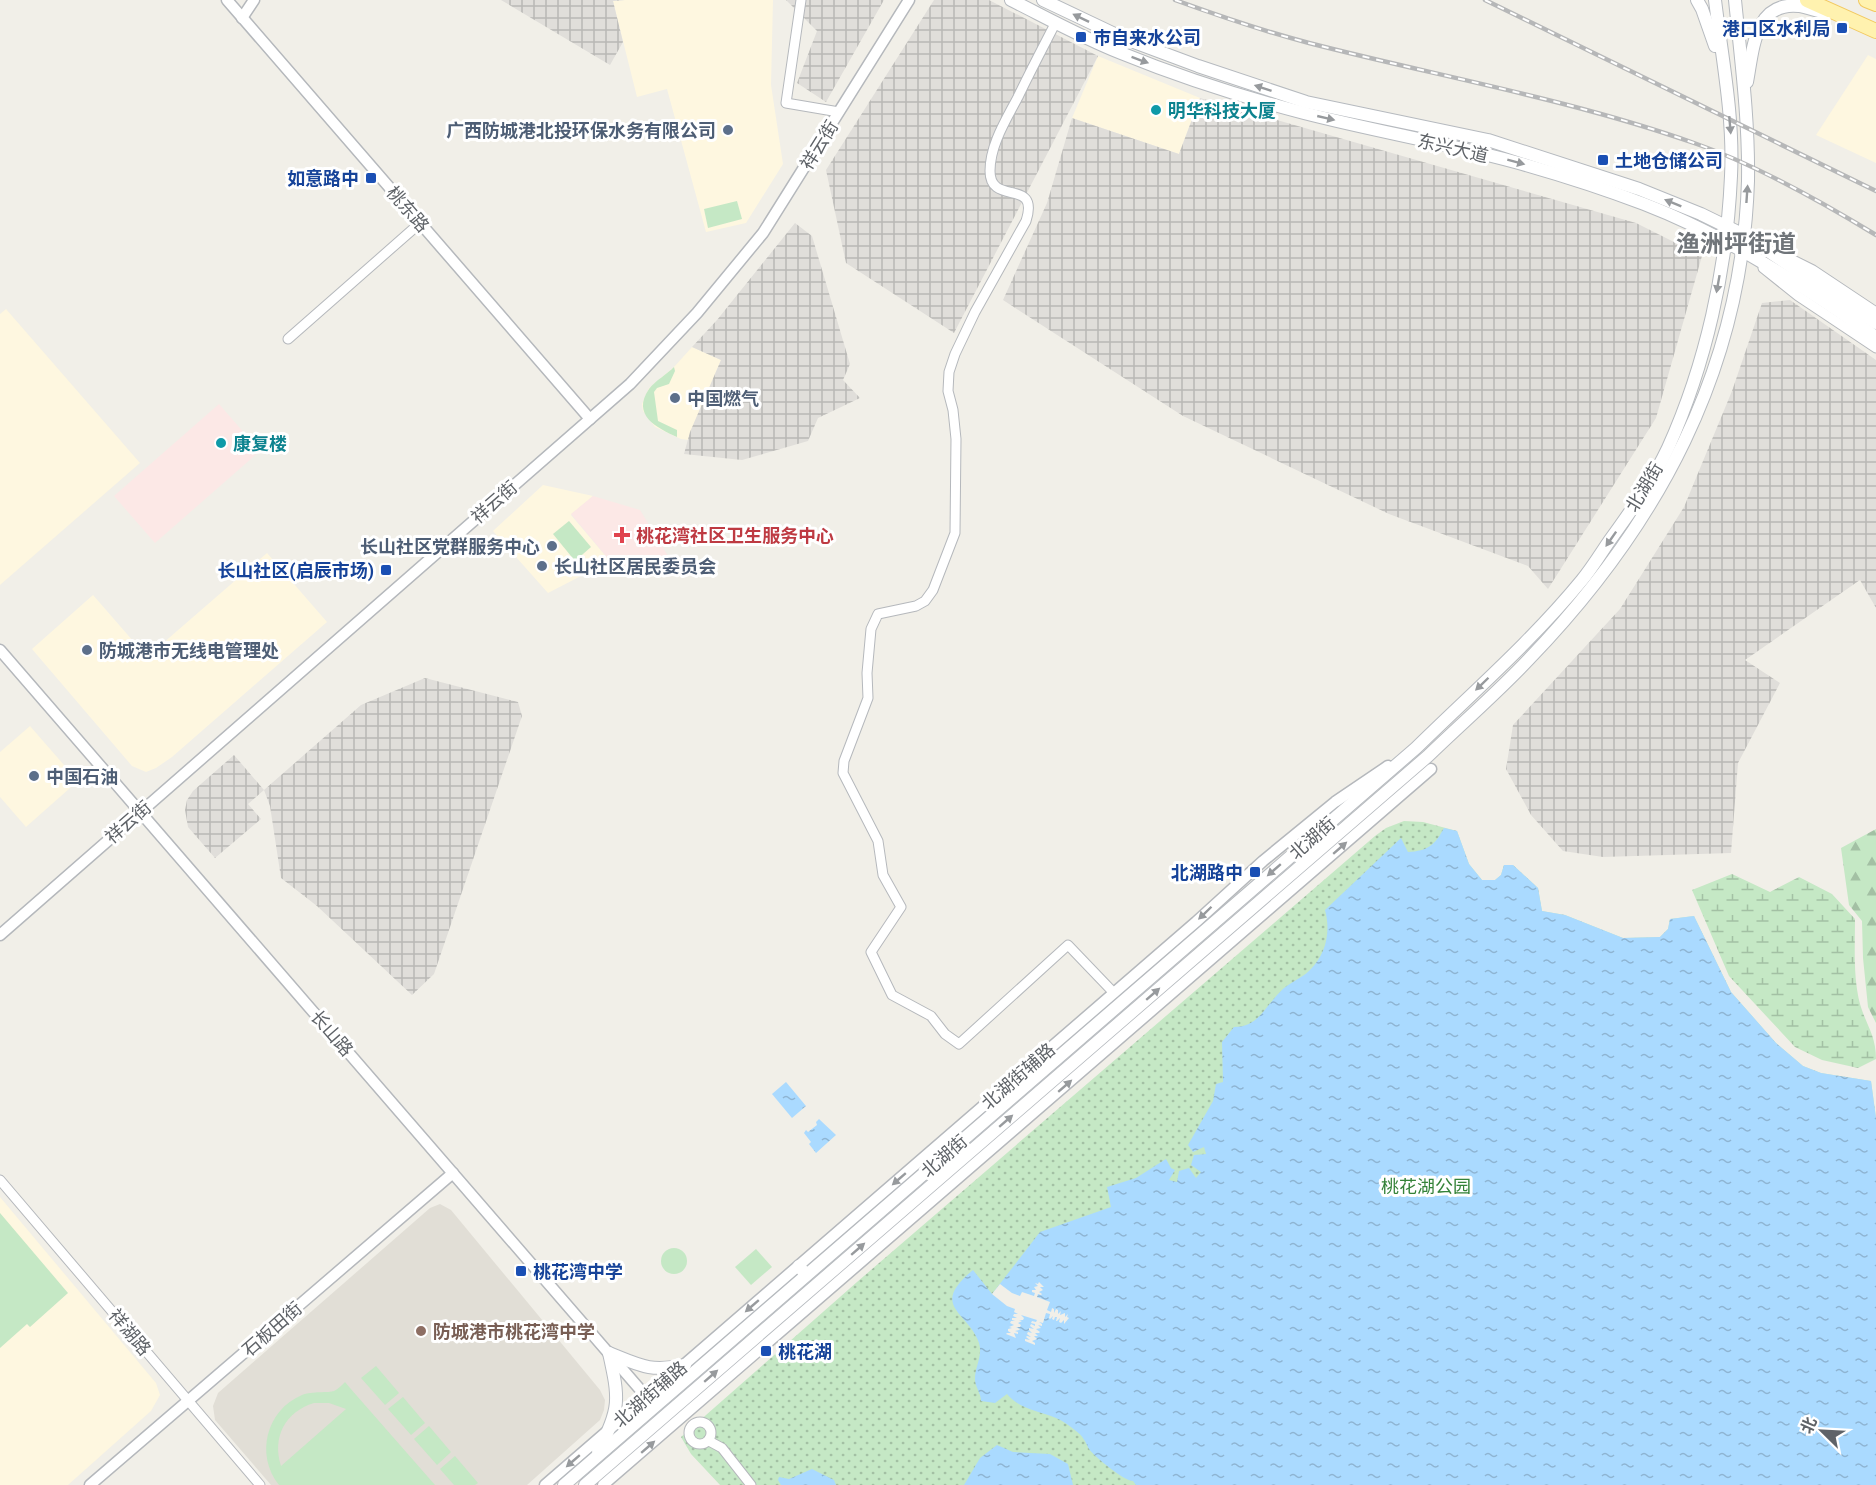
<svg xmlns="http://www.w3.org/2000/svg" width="1876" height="1485" font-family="Roboto,'Noto Sans SC',sans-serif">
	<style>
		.commercial { fill: #fef7e0 }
		.industrial { fill: url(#industrial-grid) }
		.education { fill: #e1ded6 }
		.medical { fill: #fce8e6 }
		.grass { fill: #c5e8c5; fill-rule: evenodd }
		.forest { fill: url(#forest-firs) }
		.wetland { fill: url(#wetland-marsh) }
		.park { fill: url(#park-dots) }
		.water { fill: url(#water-ripples) }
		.pier { fill: #f1efe8 }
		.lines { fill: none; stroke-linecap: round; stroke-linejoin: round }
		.minor-casing { stroke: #b5b8bc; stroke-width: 11 }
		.tertiary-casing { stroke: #b5b8bc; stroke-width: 13 }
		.secondary-casing { stroke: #b6babf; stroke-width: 14 }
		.primary-casing { stroke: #f2c960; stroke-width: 16 }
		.minor { stroke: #fff; stroke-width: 9 }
		.tertiary { stroke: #fff; stroke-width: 10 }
		.secondary { stroke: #fff; stroke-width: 12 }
		.primary { stroke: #fff2af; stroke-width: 14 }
		.rail-casing { stroke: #b6b7b8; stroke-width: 4.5 }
		.rail { stroke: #fff; stroke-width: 2; stroke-dasharray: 7; stroke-linecap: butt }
		.oneway { fill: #979a9d }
		.transit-dot { fill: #1a4fb4; stroke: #fff; stroke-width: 2 }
		.culture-dot { fill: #0f9aa8; stroke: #fff; stroke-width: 2 }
		.service-dot { fill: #5c6f8a; stroke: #fff; stroke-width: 2 }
		.health-dot { fill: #e0444e; stroke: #fff; stroke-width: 2 }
		.education-dot { fill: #8d6e63; stroke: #fff; stroke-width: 2 }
		.labels { text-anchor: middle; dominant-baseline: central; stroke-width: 6; stroke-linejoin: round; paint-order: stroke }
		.transit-label { font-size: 18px; font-weight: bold; fill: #164399; stroke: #fff; text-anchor: end }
		.culture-label { font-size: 18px; font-weight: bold; fill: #0d838f; stroke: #fff; text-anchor: start }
		.service-label { font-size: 18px; font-weight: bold; fill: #4e5e75; stroke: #fff; text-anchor: start }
		.street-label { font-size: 18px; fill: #5f6368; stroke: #fff }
		.health-label { font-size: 18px; font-weight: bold; fill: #be3a42; stroke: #fff; text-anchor: start }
		.park-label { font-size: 18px; fill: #348238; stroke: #fff }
		.education-label { font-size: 18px; font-weight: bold; fill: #785e54; stroke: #fff; text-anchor: start }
		.district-label { font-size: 24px; font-weight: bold; fill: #70757a; stroke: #fff }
	</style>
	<defs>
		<pattern id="industrial-grid" width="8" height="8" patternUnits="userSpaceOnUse" patternTransform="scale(1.5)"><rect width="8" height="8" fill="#e0deda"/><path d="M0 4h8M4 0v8" fill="none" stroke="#b9b8b5"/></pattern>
		<pattern id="forest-firs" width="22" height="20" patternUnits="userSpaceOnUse" patternTransform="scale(1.5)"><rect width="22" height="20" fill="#c5e8c5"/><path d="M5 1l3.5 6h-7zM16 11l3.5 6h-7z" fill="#a3c0a4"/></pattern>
		<pattern id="wetland-marsh" width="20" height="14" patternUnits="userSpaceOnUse" patternTransform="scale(1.5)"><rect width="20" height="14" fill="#c5e8c5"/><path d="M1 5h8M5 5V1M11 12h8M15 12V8" fill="none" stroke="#a3c0a4"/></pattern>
		<pattern id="park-dots" width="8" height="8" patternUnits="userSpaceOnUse" patternTransform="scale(1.5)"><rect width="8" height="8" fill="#c5e8c5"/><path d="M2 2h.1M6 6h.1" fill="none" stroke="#a3c0a4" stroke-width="1.8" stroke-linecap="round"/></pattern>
		<pattern id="water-ripples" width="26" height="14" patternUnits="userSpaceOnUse" patternTransform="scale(1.5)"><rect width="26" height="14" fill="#aadaff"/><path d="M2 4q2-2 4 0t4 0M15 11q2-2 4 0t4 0" fill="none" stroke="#8eb4d2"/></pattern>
	</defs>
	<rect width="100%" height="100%" fill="#f1efe8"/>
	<g class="commercial">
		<path d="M625,0H773L771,85L783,164L746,223L706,232L667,89L637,97L613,1Z"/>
		<path d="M1868,55L1876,59V163L1816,135Z"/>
		<path d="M1098,56L1200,98L1179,154L1072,118Z"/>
		<path d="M6,309L140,463L0,585V314Z"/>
		<path d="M692,347L721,360L688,440L681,439L655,427L643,411L642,404L649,388L674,367Z"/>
		<path d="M543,485L593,496L571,515L610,561L548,593L493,531Z"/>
		<path d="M267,553L327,622L172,757L156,768L146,772L132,766L32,649L93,595L147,657Z"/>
		<path d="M30,726L78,781L26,827L0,797V752Z"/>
		<path d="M0,1197L156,1383L160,1395L151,1411L68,1485H0Z"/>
	</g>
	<g class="industrial">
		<path d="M501,0H625L613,1L623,42L610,65Z"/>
		<path d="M786,0H884L826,102L797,83L817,31Z"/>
		<path d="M934,0H989L1098,56L954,333L846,263L826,170Z"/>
		<path d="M1200,98L1636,223L1702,256L1656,418L1548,589L1528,566L1389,514L1183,416L1003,300L1047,203L1072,118L1179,154Z"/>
		<path d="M795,223L812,236L850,364L843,380L860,398L818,418L808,441L742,460L684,454L690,432L721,360L692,347L717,320Z"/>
		<path d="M1790,300L1876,360V608L1860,580L1745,660L1780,683L1738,763L1731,853L1603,857L1563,851L1531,815L1506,769L1513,725L1620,609L1684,507L1732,391L1762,303Z"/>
		<path d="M425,678L518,702L522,716L434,974L412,995L317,906L281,878L270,806L264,790L248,804L261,819L215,858L188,827L185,810L187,800L193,791L234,755L264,790L361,705Z"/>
	</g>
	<path class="education" d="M440,1204L451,1210L600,1390L605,1400L604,1410L600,1420L527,1485H271L215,1420L213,1406L218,1393L430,1208Z"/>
	<g class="medical">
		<path d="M219,404L260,451L155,543L114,496Z"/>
		<path d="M593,496L640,510L668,556L644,573L610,561L571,514Z"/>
	</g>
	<g class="grass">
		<path d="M737,201L742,219L708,228L704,209Z"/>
		<path d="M674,367L675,371L669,384L657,388L654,392L658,421L677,430V437C657,428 631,415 649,389C655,381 667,374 674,367Z"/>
		<path d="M569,521L591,547L575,561L553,534Z"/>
		<path d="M0,1213L68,1293L30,1327L27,1324L0,1348Z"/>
		<circle cx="674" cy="1261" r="13"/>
		<path d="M756,1249L772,1267L751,1285L735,1267Z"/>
		<path d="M376,1366L399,1393L385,1405L361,1378Z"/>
		<path d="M345,1382L350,1388L435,1485H279C255,1455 266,1410 302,1395C312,1391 329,1393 334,1391C338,1389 342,1385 345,1382ZM314,1403H329L346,1409L281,1466C272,1437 285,1412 314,1403Z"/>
		<path d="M403,1397L425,1423L411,1435L388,1409Z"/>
		<path d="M429,1426L451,1452L437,1465L414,1439Z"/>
		<path d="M455,1456L478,1483L475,1485H454L440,1469Z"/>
	</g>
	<path class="forest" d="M1876,829V1023L1868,1007L1863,958L1862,921L1849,905L1841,848Z"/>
	<path class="wetland" d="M1732,874L1770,892L1799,877L1832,894L1855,919C1855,947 1853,977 1860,1004C1866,1025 1876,1035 1876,1059L1858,1068L1822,1060L1795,1047L1729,976L1692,890Z"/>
	<path class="park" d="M1404,821L1423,822L1457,831L1469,864L1482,880H1495L1501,875L1504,865H1513L1538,888L1542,911L1565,915L1623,938L1660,937L1668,929L1670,919L1694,916L1731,992L1776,1043L1803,1066L1821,1073L1871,1081L1876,1118V1485H720L691,1454L681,1437L857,1282L1375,836L1386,828Z"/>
	<g class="water">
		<path d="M1444,828L1457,831L1469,864L1482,880H1495L1501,875L1504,865H1513L1538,888L1542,911L1565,915L1623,938L1660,937L1668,929L1670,919L1694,916L1731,992L1776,1043L1803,1066L1821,1073L1871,1081L1876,1118V1485H1136L1133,1481C1124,1481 1095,1457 1089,1449C1085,1441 1083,1436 1076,1431C1070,1426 1063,1421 1056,1418C1039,1411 1019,1409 1007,1394L995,1403L981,1401C981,1393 975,1387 975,1379C975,1366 983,1356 979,1343C969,1312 928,1307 973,1270L992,1294L1040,1232L1111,1207L1107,1187L1136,1178L1166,1159L1171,1168L1175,1170L1169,1180L1177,1182L1179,1171L1189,1168L1196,1178L1201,1172L1191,1165L1194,1155L1206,1154L1204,1147L1193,1152L1188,1145L1213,1101L1216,1084L1223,1082L1222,1042L1234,1027C1258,1027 1264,1008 1280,992C1288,983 1301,979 1310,970C1326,954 1331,932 1325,910L1401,838L1408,852C1428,851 1435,845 1444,828Z"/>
		<path d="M786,1082L806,1106L792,1118L772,1094Z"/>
		<path d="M819,1119L836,1135L816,1153L809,1144L811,1142L804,1133L806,1130L808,1132L817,1125L816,1122Z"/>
		<path d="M997,1445L1013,1452L1050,1454L1068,1464L1073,1485H964L980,1458Z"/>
		<path d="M812,1469L834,1480L836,1485H781L778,1480L779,1477L789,1479Z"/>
	</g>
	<path class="pier" d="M1039,1282L1044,1287H1040L1043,1290L1039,1292L1042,1294L1041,1295L1038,1294L1037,1297L1050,1302L1047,1310L1051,1312L1052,1308L1054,1309V1313L1056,1309L1058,1310V1314L1061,1311L1060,1315L1065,1313V1317L1068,1314L1067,1317L1069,1318L1064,1324V1320L1061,1323L1059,1322L1060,1318L1057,1321H1056L1057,1317H1055L1054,1320L1052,1319L1053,1316L1050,1319L1049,1318L1050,1314L1046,1313L1043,1323L1039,1322L1042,1324V1326L1038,1325L1041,1328L1036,1329L1040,1332L1039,1333H1035L1038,1336H1034L1037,1339L1032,1341L1035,1343V1345L1025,1341V1339L1030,1340L1026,1337L1027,1336L1031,1337L1027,1334L1028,1332L1032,1333L1029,1330V1328L1034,1329L1030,1326L1031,1324L1035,1326V1324L1031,1323L1032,1321L1036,1322L1037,1320L1021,1315L1024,1318L1023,1320H1019L1022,1321L1018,1323L1021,1325L1020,1327H1016L1020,1329L1019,1330L1015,1331L1018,1332V1334L1014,1333L1016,1338L1006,1334L1007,1333H1011L1008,1331V1329L1012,1328L1009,1327L1014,1325L1010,1323L1011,1321H1015L1012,1320V1318H1017L1013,1316L1014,1314H1018L1014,1312L1015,1309L1007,1306L992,1294L1000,1284L1012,1293L1020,1296L1022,1292L1034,1296L1035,1293L1032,1292V1290H1036L1034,1287L1038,1286L1035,1283L1038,1284Z"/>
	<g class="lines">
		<defs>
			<g id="minor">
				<path d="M801,0L786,103L839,112"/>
				<path d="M1056,22C1043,47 1030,72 1018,97C1006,120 990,145 990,171C990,207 1040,177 1026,221L975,312L955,354L949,372L948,391L953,410L956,439L955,533L933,590L925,601L916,606L878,614L871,629L867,673L868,698L844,761L843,773L878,841L883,875L901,907L871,952L892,995L931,1016L945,1034L959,1044L1068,945L1114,993"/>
				<path d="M1781,254L1813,270L1876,312"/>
				<path d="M1763,268L1798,296L1876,348"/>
				<path d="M288,339L420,223"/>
				<path d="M0,1180L260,1485"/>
				<circle cx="700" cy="1433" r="11"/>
				<path d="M709,1441L722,1448L751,1485"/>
			</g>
			<g id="tertiary">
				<path d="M227,0L590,419"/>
				<path d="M242,18L254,0"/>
				<path d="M0,650L650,1401"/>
				<path d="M0,935L630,384L697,313L763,233L909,0"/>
				<path d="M90,1485L453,1173"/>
				<path d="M545,1485L1196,922L1263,861L1335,802L1388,766"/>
				<path d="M603,1485L1431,769"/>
			</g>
			<g id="secondary">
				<path d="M1011,0C1047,18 1083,38 1121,53C1180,77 1242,97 1304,113C1374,131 1445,143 1515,162C1558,174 1602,188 1644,204C1727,236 1804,286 1876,337"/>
				<path d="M1043,0L1123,38L1198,66L1306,102L1488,140L1639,189L1701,214L1744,235L1876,323"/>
				<path d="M1697,0L1702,9L1715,46"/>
				<path d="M1747,82C1753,51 1754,1 1799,6C1808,8 1818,11 1827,13"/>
				<path d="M1047,1051L1055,1060"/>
				<path d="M799,1266L806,1275"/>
				<path d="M609,1353C641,1366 650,1372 685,1365"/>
				<path d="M598,1451C621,1409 619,1398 609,1353"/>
				<path d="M564,1485L1416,748C1472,693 1532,641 1582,580C1592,568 1601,553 1610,540C1631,511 1653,480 1668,448C1706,364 1727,268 1731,176C1734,117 1722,58 1715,0"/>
				<path d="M585,1485L1428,756C1461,724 1497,693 1529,659C1658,525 1742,370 1748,181C1749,120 1741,60 1735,0"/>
			</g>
			<g id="primary">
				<path d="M1807,0L1876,31"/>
				<path d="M1866,0L1876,4"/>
			</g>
		</defs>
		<use href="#minor" class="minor-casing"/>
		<use href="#tertiary" class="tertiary-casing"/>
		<use href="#secondary" class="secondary-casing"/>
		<use href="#primary" class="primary-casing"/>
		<use href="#minor" class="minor"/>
		<use href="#tertiary" class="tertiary"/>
		<use href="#secondary" class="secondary"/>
		<use href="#primary" class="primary"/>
		<defs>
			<g id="rail">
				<path d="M1175,0C1219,16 1263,31 1309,43C1437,76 1569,99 1694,143C1754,164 1822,202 1876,235"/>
				<path d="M1485,0L1876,191"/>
			</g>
		</defs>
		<use href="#rail" class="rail-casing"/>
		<use href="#rail" class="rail"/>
	</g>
	<defs><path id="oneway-solid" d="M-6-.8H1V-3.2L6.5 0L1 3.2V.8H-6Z" transform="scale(1.5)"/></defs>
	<g class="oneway">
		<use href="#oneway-solid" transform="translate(1081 18) rotate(-154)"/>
		<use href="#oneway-solid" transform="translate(1140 60) rotate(20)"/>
		<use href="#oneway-solid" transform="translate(1263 88) rotate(-162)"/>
		<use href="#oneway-solid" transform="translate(1326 118) rotate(13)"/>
		<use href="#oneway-solid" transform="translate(1730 125) rotate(85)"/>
		<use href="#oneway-solid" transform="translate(1516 162) rotate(15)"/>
		<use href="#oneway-solid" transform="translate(1747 194) rotate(-86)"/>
		<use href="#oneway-solid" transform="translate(1673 203) rotate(-158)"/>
		<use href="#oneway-solid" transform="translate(1718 284) rotate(100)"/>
		<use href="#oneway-solid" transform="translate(1611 539) rotate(125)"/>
		<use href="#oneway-solid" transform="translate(1482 684) rotate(136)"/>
		<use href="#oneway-solid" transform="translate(1340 848) rotate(-41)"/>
		<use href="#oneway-solid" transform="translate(1274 870) rotate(139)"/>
		<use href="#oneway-solid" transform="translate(1205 913) rotate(136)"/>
		<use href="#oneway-solid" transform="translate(1153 994) rotate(-41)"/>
		<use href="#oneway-solid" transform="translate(1065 1086) rotate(-41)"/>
		<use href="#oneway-solid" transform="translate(1006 1121) rotate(-41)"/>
		<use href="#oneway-solid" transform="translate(899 1179) rotate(139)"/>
		<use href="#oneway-solid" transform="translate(858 1249) rotate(-41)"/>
		<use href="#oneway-solid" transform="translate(752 1306) rotate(139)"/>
		<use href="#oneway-solid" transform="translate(711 1376) rotate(-41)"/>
		<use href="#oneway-solid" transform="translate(648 1447) rotate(-41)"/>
		<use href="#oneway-solid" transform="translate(573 1461) rotate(139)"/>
	</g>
	<g class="transit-dot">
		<rect x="1836" y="22" width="12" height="12" rx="3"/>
		<rect x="1075" y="31" width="12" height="12" rx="3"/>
		<rect x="1597" y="154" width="12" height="12" rx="3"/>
		<rect x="365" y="172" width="12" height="12" rx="3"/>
		<rect x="380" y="564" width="12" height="12" rx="3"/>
		<rect x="1249" y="866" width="12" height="12" rx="3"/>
		<rect x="515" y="1265" width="12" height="12" rx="3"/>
		<rect x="760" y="1345" width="12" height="12" rx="3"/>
	</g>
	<g class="culture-dot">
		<circle cx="1156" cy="110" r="6"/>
		<circle cx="221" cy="443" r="6"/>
	</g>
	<g class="service-dot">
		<circle cx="728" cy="130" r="6"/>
		<circle cx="675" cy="398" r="6"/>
		<circle cx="552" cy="546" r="6"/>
		<circle cx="542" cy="566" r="6"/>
		<circle cx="87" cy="650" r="6"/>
		<circle cx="34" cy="776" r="6"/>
	</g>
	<path class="health-dot" d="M619 526h6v6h6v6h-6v6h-6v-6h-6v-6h6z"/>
	<circle class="education-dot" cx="421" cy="1331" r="6"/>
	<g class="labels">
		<g class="transit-label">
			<text x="1830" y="28">港口区水利局</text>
			<text x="1093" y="37" text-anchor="start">巿自来水公司</text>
			<text x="1615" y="160" text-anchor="start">土地仓储公司</text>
			<text x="359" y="178">如意路中</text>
			<text x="374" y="570">长山社区(启辰市场)</text>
			<text x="1243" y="872">北湖路中</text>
			<text x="533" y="1271" text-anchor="start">桃花湾中学</text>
			<text x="778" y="1351" text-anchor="start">桃花湖</text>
		</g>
		<g class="culture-label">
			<text x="1168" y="110">明华科技大厦</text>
			<text x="233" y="443">康复楼</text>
		</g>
		<g class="service-label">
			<text x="716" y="130" text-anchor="end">广西防城港北投环保水务有限公司</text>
			<text x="687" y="398">中国燃气</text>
			<text x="540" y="546" text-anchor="end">长山社区党群服务中心</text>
			<text x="554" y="566">长山社区居民委员会</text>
			<text x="99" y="650">防城港市无线电管理处</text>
			<text x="46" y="776">中国石油</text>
		</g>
		<g class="street-label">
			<text transform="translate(819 145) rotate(-58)">祥云街</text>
			<text transform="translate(1453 148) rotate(13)">东兴大道</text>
			<text transform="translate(408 209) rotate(49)">桃东路</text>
			<text transform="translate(1644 487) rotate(-59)">北湖街</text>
			<text transform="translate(494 502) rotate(-41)">祥云街</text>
			<text transform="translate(128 822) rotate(-41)">祥云街</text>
			<text transform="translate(1312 838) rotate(-41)">北湖街</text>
			<text transform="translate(332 1033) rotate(49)">长山路</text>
			<text transform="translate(1018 1076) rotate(-41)">北湖街辅路</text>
			<text transform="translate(944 1156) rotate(-41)">北湖街</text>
			<text transform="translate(272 1329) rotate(-41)">石板田街</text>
			<text transform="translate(130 1332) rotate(50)">祥湖路</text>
			<text transform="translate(650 1394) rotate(-41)">北湖街辅路</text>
		</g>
		<g class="health-label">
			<text x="636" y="535">桃花湾社区卫生服务中心</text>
		</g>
		<g class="park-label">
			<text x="1426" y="1186">桃花湖公园</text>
		</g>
		<g class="education-label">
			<text x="433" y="1331">防城港市桃花湾中学</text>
		</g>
		<g class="district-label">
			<text x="1736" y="244">渔洲坪街道</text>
		</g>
	</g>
	<g transform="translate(1822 1431) rotate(294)" stroke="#ffffff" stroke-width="4.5" paint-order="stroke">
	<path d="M0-4.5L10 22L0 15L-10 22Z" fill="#5f6368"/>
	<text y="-9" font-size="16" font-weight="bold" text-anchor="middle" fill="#5f6368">北</text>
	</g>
</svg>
